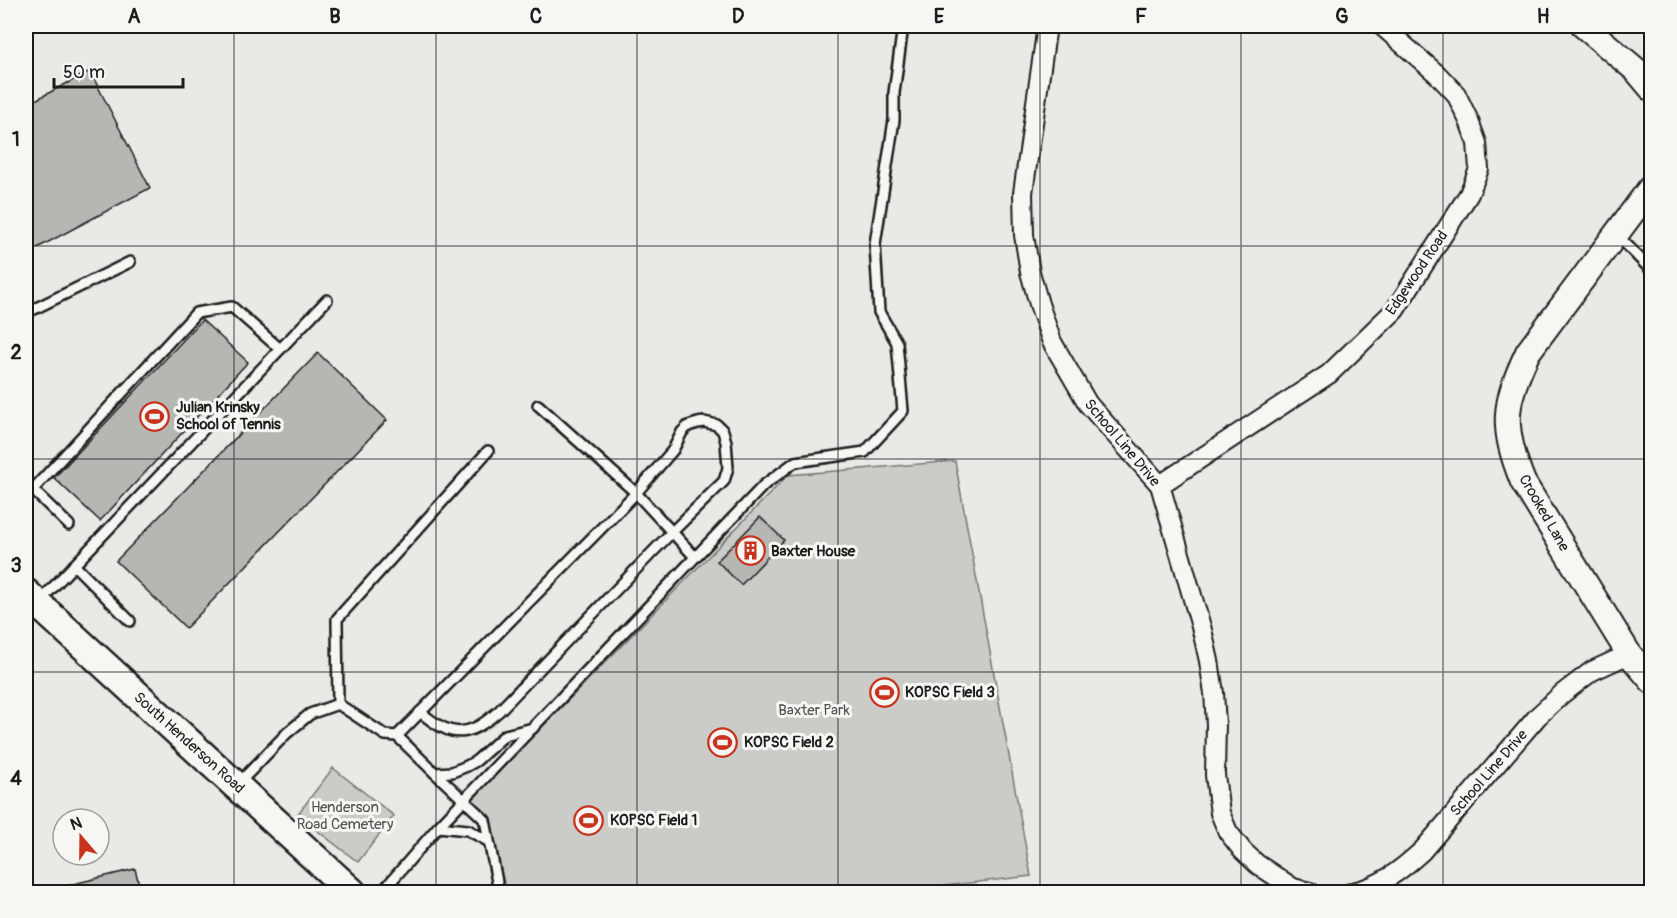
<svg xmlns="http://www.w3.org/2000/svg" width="1677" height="918" font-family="Pangolin,sans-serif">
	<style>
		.green { fill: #cbcbc7; stroke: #747472; stroke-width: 1.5 }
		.building { fill: #b6b6b3; stroke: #1c1c1c; stroke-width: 1.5 }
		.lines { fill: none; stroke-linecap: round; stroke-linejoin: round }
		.lane-casing { stroke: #1c1c1c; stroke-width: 14 }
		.street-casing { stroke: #1c1c1c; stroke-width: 22 }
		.secondary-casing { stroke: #1c1c1c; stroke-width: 28 }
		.primary-casing { stroke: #1c1c1c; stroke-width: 32 }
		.lane { stroke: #f6f6f2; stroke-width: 9 }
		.street { stroke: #f6f6f2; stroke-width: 18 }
		.secondary { stroke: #f6f6f2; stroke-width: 24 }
		.primary { stroke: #f6f6f2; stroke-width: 27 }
		.grid { fill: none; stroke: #1c1c1c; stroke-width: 1.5; stroke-opacity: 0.55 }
		.labels { text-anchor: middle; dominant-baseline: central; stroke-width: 6; stroke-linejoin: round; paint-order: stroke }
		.street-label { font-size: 15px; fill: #1c1c1c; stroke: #f6f6f2 }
		.poi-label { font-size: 15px; font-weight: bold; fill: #1c1c1c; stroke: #f6f6f2; text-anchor: start }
		.park-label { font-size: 15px; fill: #51514f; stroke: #f6f6f2 }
		.neatline { fill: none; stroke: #1c1c1c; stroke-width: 2 }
		.grid-label { font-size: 20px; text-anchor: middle; font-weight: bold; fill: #1c1c1c }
	</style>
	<rect width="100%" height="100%" fill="#e9e9e5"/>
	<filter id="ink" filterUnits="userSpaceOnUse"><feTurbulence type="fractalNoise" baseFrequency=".0167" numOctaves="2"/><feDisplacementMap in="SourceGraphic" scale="12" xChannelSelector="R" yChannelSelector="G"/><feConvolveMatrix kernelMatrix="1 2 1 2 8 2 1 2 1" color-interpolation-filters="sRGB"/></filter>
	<g filter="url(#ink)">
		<g class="green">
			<path d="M955,461L1031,876L890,892H500L471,800L788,475Z"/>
			<path d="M333,768L394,816L358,862L297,815Z"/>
		</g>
		<g class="building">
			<path d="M90,71L150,188L26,254V105Z"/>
			<path d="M202,320L248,362L100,521L54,478Z"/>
			<path d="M318,353L387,420L186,628L116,561Z"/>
			<path d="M760,517L784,540L741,585L717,561Z"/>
			<path d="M135,869L141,892H62L61,887Z"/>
		</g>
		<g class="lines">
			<defs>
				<g id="lane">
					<path d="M1618,236L1652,271"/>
					<path d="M26,313L130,262"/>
					<path d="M538,405L636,493L695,557"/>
					<path d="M32,489L69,525"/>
					<path d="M26,497L196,313L232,307L280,349"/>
					<path d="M74,565L130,621"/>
					<path d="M39,602L327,300"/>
					<path d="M338,704L385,735L397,736L636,493L673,450L682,432L688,426L698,423L704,422L717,425L723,431L726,442L728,468L724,481L671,533L499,711C484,724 465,739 444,728C436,725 428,718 420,712"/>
					<path d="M397,736L435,773L452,772L467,766L476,761L505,735L533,728"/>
					<path d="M435,773L485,820L499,892"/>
					<path d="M238,784L287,733L310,714L338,704L337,619L488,451"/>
					<path d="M438,827L468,830L488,841"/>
					<path d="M382,892L438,827L764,485L795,462L865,452L903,411L897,343L879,312L875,244L894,120V93L903,26"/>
				</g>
				<g id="street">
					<path d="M1047,26L1023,193L1024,235L1030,272L1039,304L1052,342L1088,404L1160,485L1202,630L1209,661L1214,693L1216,724L1215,775L1220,813L1228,832L1243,851L1257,864L1293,888L1310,892"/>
					<path d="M1160,485L1329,374L1395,310L1469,194L1479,169L1477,143L1469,121L1456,94L1437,74L1382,26"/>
					<path d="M1352,892C1380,887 1401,870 1422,851L1538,716L1562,694L1592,671L1629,654"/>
				</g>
				<g id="secondary">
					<path d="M1584,26L1636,70L1652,89"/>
					<path d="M1652,186L1528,352C1503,405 1501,427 1523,482L1629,654L1652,681"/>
				</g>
				<path id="primary" d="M26,593L352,892"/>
			</defs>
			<use href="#lane" class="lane-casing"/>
			<use href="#street" class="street-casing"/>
			<use href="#secondary" class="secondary-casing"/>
			<use href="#primary" class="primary-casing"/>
			<use href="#lane" class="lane"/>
			<use href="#street" class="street"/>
			<use href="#secondary" class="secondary"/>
			<use href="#primary" class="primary"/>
		</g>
	</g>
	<path class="grid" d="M234,26V892M436,26V892M637,26V892M838,26V892M1040,26V892M1241,26V892M1443,26V892M26,246H1652M26,459H1652M26,672H1652"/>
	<defs>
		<symbol id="stadium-ring" viewBox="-11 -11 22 22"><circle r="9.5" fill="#f6f6f2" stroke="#c8321e" stroke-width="1.5"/><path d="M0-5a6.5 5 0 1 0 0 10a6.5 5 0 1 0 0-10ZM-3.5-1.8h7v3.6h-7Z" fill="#c8321e"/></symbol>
		<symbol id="building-ring" viewBox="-11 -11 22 22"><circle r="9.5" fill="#f6f6f2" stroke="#c8321e" stroke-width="1.5"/><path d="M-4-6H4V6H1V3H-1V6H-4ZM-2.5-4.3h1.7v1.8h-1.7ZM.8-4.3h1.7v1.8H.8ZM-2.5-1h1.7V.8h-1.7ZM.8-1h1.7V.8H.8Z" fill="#c8321e"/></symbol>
	</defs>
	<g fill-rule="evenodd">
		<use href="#stadium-ring" x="138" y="400" width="33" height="33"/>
		<use href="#building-ring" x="734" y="534" width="33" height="33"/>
		<use href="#stadium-ring" x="868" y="676" width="33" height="33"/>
		<use href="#stadium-ring" x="706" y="726" width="33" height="33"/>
		<use href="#stadium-ring" x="572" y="804" width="33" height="33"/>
	</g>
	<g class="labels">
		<g class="street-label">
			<text transform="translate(1417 273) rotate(-56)">Edgewood Road</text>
			<text transform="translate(1122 443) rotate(50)">School Line Drive</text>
			<text transform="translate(1544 513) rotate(60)">Crooked Lane</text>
			<text transform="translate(189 743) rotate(42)">South Henderson Road</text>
			<text transform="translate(1489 773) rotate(-49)">School Line Drive</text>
		</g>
		<g class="poi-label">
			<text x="176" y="407">Julian Krinsky<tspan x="176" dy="17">School of Tennis</tspan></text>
			<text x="771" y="551">Baxter House</text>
			<text x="905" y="692">KOPSC Field 3</text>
			<text x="744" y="742">KOPSC Field 2</text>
			<text x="610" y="820">KOPSC Field 1</text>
		</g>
		<g class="park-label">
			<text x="814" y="710">Baxter Park</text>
			<text x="345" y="807">Henderson<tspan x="345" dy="17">Road Cemetery</tspan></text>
		</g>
	</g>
	<rect width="1677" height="918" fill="none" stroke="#f6f6f2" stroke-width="66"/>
	<g transform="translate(81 837) rotate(340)"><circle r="28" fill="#f6f6f2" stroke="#9f9f9c" stroke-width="1.5"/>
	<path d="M0-4.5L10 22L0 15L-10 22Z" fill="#c8321e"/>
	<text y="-9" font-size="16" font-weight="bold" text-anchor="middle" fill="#1c1c1c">N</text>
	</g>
	<path d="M54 78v9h129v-9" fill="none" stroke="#1c1c1c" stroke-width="3"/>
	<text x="63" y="78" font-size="18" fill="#1c1c1c" stroke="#f6f6f2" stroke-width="4.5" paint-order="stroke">50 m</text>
	<rect x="33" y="33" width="1611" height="852" class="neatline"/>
	<g class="grid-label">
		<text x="134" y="23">A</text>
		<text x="335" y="23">B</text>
		<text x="536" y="23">C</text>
		<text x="738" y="23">D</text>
		<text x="939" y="23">E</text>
		<text x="1141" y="23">F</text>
		<text x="1342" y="23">G</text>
		<text x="1543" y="23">H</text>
		<text x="16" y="146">1</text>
		<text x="16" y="359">2</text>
		<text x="16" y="572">3</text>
		<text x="16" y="785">4</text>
	</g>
</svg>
